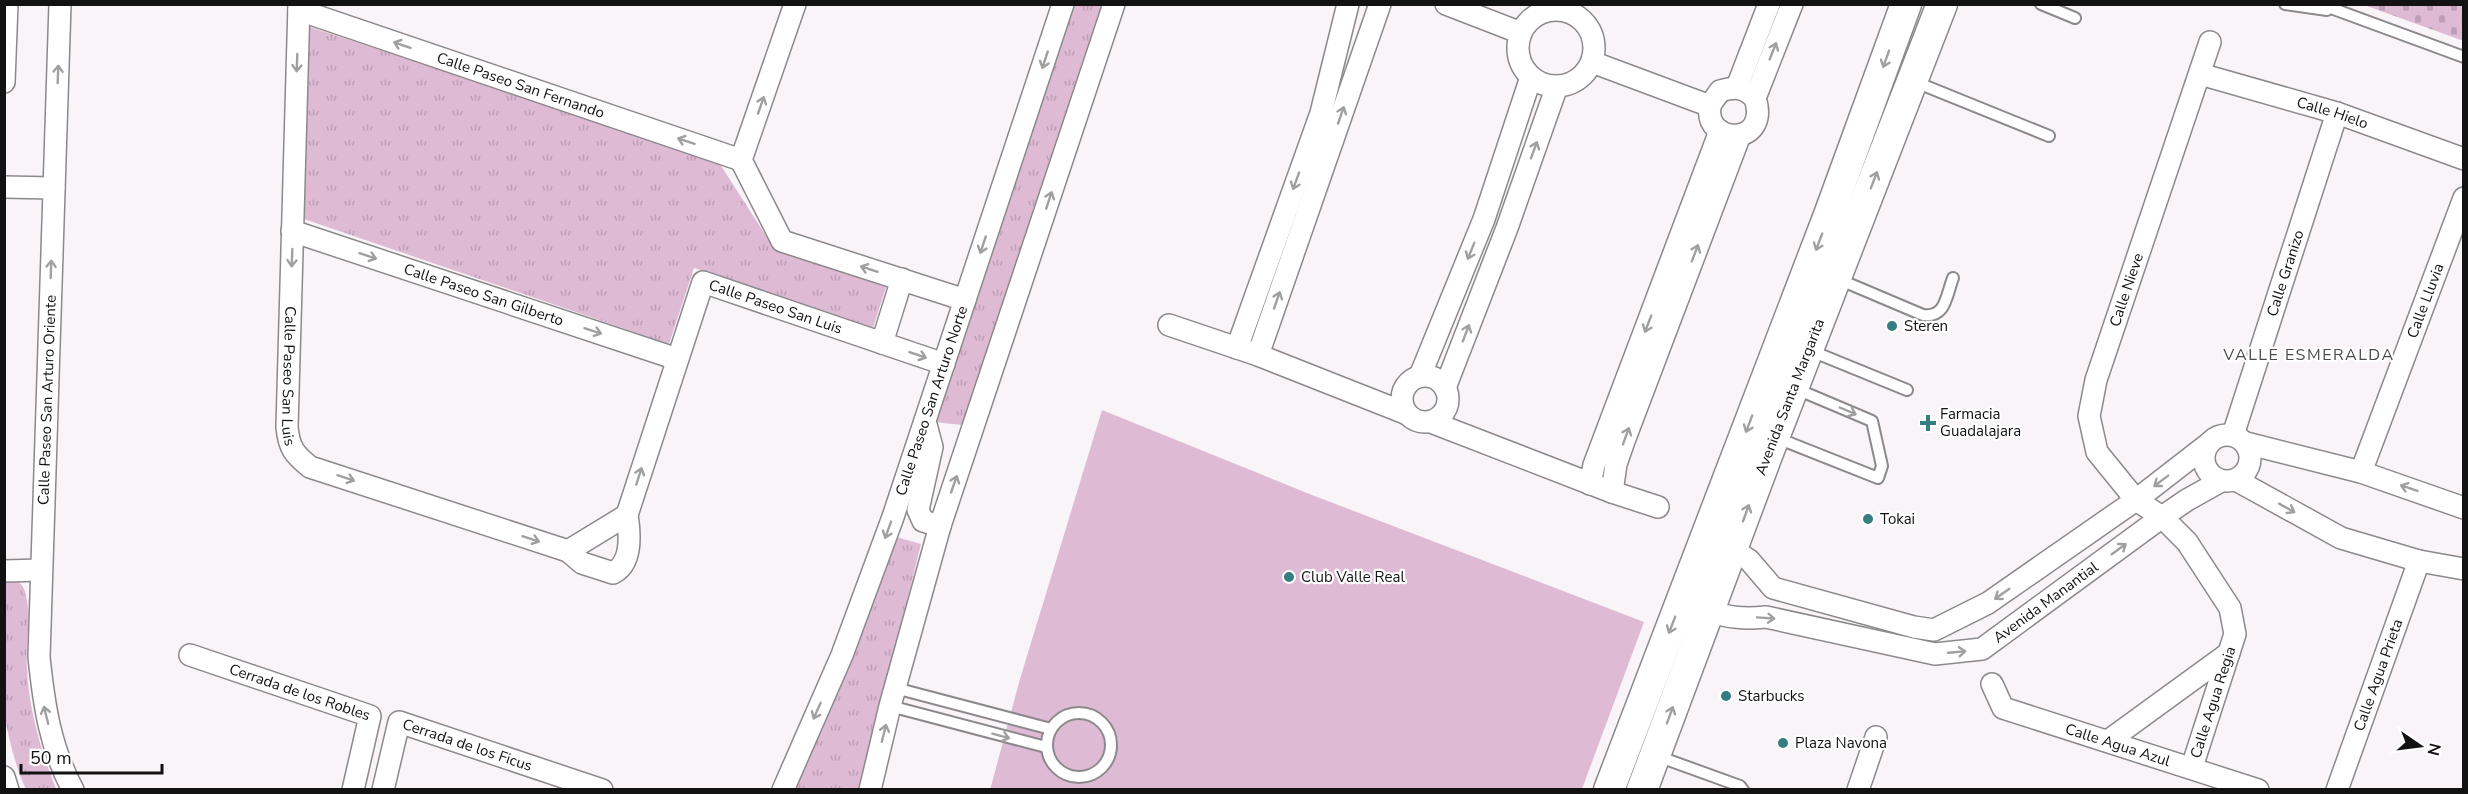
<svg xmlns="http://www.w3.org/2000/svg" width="2468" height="794" font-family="'Nunito Sans',sans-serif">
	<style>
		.grass { fill: url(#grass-tufts) }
		.cemetery { fill: url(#cemetery-stones) }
		.garden { fill: #dfbad5 }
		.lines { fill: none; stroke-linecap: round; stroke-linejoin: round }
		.lane-casing { stroke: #8c898b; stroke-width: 14 }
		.street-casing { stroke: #8c898b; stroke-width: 24 }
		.secondary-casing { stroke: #8c898b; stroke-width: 33 }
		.lane { stroke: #fff; stroke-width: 10 }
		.street { stroke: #fff; stroke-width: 21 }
		.secondary { stroke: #fff; stroke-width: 30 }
		.oneway { stroke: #a1a0a1 }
		.poi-dot { fill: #347d81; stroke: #fff; stroke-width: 2 }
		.labels { text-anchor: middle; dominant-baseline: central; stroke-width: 4.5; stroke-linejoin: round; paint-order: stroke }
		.street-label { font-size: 15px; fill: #131213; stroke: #fff }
		.poi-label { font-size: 15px; fill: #131213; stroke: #fff; text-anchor: start }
		.neighbourhood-label { font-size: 16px; letter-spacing: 1.5px; fill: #4d4a4c; stroke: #fff }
	</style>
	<defs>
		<pattern id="grass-tufts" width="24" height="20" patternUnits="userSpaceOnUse" patternTransform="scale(1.5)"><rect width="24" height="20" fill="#dfbad5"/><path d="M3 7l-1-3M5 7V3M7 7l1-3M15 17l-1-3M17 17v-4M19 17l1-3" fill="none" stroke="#be9fb6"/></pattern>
		<pattern id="cemetery-stones" width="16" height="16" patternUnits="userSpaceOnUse" patternTransform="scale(1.5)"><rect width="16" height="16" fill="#dfbad5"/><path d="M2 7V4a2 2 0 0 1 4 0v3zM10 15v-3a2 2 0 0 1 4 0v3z" fill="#be9fb6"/></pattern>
	</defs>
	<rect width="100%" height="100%" fill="#f8f4f7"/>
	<g class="grass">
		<path d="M1073,5H1110L971,426L934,422Z"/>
		<path d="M310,27L718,161L775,250L886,287L873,328L694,268L669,344L304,219Z"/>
		<path d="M893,536L921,544L860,789L790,790Z"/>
		<path d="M12,579C21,581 24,587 26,596C32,619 25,645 27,669C29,711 41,750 56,789H26C15,766 9,739 4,713V582Z"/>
	</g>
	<path class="cemetery" d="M2364,5H2463V40H2461Z"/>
	<path class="garden" d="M1102,410L1312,495L1644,622L1582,789L990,790L1020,679Z"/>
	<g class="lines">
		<defs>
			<g id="lane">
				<path d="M2041,4L2075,18"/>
				<path d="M2285,4L2327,10"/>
				<path d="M2320,4L2464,57"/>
				<path d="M1913,81L2049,136"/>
				<path d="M1838,279L1923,315C1946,318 1946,296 1953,278"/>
				<path d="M1809,350L1907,390"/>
				<path d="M1777,438L1878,478L1882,466L1872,421L1794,388"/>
				<path d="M895,688L1051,729"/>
				<path d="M890,706L1046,747"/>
				<circle cx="1079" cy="745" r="32"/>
				<path d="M1657,756L1740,786L1743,790"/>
			</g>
			<g id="street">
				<path d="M60,4L39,657C44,705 50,747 73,790"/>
				<path id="s1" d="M299,4L287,427C289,448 294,454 310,467L568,551L582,563L613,573C633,563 630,533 627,515L703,282L944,364"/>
				<path d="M795,4L741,160L782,241L965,300"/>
				<path d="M1446,4L1521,33"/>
				<path id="s2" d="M299,10L741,160"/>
				<circle cx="1556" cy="48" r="38"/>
				<path d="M1592,62L1710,106"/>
				<path id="s3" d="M2200,74L2337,113L2464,159"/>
				<path d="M4,82L7,4"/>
				<path d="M1737,87L1769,4"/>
				<path d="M1755,98C1743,86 1735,87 1720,91C1717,96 1711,102 1710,107C1704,145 1771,147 1755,98L1792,4"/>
				<path d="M4,187L54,188"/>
				<path id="s4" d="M292,231L677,359"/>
				<path d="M1169,325L1258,355L1405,413"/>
				<path d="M882,343L902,279"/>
				<path d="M1237,348L1321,113L1348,4"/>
				<path d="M1258,355L1380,4"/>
				<path d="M1420,376L1484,219L1531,77"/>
				<circle cx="1425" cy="399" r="23"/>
				<path d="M1445,388L1507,228L1557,86"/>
				<path d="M925,421L932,447L918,510L923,521L940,526"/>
				<path d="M1431,422L1612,492L1658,507"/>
				<path id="s5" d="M2233,435L2337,113"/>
				<circle cx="2227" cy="458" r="23"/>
				<path d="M2246,443L2361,472L2464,508"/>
				<path id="s6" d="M2361,472L2464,198"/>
				<path d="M2236,480L2341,538L2419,561L2464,569"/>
				<path d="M1590,484L1594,465L1720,131"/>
				<path d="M1612,492L1616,464L1624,441L1740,135"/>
				<path d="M1732,549L1749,560L1773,588L1914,627L1934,630L1988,603L2136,500L2207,445"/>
				<path d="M568,551L627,515"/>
				<path d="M4,571L41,570"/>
				<path id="s7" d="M1709,611C1729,618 1745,619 1766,617L1935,654L1982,649L2162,517L2187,500L2221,481"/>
				<path id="s8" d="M190,655L370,716L353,790"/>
				<path id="s9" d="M1992,684L2003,708L2258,790"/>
				<path d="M2108,741L2229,653"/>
				<path id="s10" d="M2192,767L2235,634L2230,608L2187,542L2162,517L2136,500L2097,452L2089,416L2096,380L2210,42"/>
				<path d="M4,777L8,790"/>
				<path id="s11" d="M383,790L399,722L602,790"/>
				<path id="s12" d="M783,790L842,655L893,517L1063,4"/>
				<path d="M870,790L890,706L940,526L1114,4"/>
				<path d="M1858,790L1876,737"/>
				<path id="s13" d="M2337,790L2419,561"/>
			</g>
			<g id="secondary">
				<path d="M1609,790L1829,215L1906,4"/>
				<path id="s14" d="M1642,790L1766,458L1942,4"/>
			</g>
		</defs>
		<use href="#lane" class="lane-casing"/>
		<use href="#street" class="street-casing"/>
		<use href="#secondary" class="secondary-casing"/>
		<use href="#lane" class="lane"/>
		<use href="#street" class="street"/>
		<use href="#secondary" class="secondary"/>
	</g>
	<defs><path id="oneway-shaft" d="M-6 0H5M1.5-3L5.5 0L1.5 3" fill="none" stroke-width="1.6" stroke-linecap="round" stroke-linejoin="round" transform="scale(1.5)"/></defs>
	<g class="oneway">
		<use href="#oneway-shaft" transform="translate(402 45) rotate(-161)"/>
		<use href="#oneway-shaft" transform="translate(1773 51) rotate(-68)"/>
		<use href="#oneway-shaft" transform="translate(1886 59) rotate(110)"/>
		<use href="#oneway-shaft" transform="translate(1045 60) rotate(108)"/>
		<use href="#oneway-shaft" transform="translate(297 63) rotate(92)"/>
		<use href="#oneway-shaft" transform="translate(58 74) rotate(-88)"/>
		<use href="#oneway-shaft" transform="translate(761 105) rotate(-71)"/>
		<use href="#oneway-shaft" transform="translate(1341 115) rotate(-71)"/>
		<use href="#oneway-shaft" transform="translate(686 141) rotate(-161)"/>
		<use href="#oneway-shaft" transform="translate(1534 150) rotate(-70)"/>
		<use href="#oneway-shaft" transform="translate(1874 180) rotate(-69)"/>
		<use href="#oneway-shaft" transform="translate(1296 181) rotate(110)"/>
		<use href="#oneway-shaft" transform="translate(1049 200) rotate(-72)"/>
		<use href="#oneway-shaft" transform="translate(1819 242) rotate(111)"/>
		<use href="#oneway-shaft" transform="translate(983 245) rotate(108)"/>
		<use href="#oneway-shaft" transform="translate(1471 251) rotate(112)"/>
		<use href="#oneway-shaft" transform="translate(1695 253) rotate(-69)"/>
		<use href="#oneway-shaft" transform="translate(368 256) rotate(18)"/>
		<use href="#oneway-shaft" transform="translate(292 258) rotate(92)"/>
		<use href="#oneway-shaft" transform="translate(51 269) rotate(-88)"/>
		<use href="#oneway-shaft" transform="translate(869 269) rotate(-162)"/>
		<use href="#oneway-shaft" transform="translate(1277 300) rotate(-71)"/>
		<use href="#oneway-shaft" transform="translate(1648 324) rotate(111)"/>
		<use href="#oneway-shaft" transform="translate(593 331) rotate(18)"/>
		<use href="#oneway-shaft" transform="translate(1466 333) rotate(-69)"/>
		<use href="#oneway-shaft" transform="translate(918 355) rotate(19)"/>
		<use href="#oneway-shaft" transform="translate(1848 411) rotate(23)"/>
		<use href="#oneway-shaft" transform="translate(1749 424) rotate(111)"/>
		<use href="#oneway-shaft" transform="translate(1626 436) rotate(-70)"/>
		<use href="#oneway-shaft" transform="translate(639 476) rotate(-72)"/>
		<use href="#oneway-shaft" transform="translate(346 478) rotate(18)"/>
		<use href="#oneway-shaft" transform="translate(2161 481) rotate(143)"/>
		<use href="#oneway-shaft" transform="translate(954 484) rotate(-71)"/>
		<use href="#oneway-shaft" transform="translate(2409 488) rotate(-162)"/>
		<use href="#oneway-shaft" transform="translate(2287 508) rotate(29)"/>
		<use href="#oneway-shaft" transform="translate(1746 513) rotate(-70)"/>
		<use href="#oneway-shaft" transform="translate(888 530) rotate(110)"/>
		<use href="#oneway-shaft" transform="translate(531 539) rotate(18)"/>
		<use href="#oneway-shaft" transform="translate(2119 549) rotate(-36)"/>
		<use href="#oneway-shaft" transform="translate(2002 594) rotate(145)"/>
		<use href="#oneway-shaft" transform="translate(1766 618) rotate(4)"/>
		<use href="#oneway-shaft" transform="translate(1672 625) rotate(111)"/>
		<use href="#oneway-shaft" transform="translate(1957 652) rotate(-5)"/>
		<use href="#oneway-shaft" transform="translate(817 711) rotate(114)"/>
		<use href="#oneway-shaft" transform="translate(46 715) rotate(-104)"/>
		<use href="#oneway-shaft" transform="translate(1670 715) rotate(-70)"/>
		<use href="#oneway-shaft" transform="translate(884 733) rotate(-76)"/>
		<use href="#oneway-shaft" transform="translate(1001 736) rotate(15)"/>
	</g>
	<g class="poi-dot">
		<circle cx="1892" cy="326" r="6"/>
		<path d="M1925 414h6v6h6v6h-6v6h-6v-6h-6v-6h6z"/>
		<circle cx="1868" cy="519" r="6"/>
		<circle cx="1289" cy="577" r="6"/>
		<circle cx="1726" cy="696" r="6"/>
		<circle cx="1783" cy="743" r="6"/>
	</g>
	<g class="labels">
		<g class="street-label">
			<text stroke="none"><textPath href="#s2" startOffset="234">Calle Paseo San Fernando</textPath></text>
			<text stroke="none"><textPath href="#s3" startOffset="138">Calle Hielo</textPath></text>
			<text stroke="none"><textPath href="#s5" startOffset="170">Calle Granizo</textPath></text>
			<text stroke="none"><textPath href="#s10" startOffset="542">Calle Nieve</textPath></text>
			<text stroke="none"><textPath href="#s4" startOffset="202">Calle Paseo San Gilberto</textPath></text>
			<text stroke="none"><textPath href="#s6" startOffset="183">Calle Lluvia</textPath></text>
			<text stroke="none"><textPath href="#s1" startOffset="1179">Calle Paseo San Luis</textPath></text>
			<text stroke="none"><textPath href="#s1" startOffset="372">Calle Paseo San Luis</textPath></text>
			<text stroke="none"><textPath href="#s14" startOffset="420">Avenida Santa Margarita</textPath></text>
			<text transform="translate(47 400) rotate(-88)">Calle Paseo San Arturo Oriente</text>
			<text stroke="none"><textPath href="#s12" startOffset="417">Calle Paseo San Arturo Norte</textPath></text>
			<text stroke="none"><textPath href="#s7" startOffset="357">Avenida Manantial</textPath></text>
			<text stroke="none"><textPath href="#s13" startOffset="122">Calle Agua Prieta</textPath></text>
			<text stroke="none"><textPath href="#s8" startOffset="116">Cerrada de los Robles</textPath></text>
			<text stroke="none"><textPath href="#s10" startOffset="68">Calle Agua Regia</textPath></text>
			<text stroke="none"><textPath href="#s9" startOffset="147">Calle Agua Azul</textPath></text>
			<text stroke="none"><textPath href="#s11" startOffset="142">Cerrada de los Ficus</textPath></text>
		</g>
		<g class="poi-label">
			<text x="1904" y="326">Steren</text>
			<text x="1940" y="414">Farmacia<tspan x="1940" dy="17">Guadalajara</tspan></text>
			<text x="1880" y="519">Tokai</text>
			<text x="1301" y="577">Club Valle Real</text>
			<text x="1738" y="696">Starbucks</text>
			<text x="1795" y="743">Plaza Navona</text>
		</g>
		<g class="neighbourhood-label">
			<text x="2309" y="355">VALLE ESMERALDA</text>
		</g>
	</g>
	<rect width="2468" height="794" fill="none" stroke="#131213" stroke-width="12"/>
	<g transform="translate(2420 746) rotate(104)" stroke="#ffffff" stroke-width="4.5" paint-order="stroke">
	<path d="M0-4.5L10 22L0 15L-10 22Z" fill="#131213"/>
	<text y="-9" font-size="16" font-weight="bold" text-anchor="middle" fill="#131213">N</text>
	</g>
	<path d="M21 764v9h141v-9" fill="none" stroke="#131213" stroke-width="3"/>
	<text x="30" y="764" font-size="18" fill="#131213" stroke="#ffffff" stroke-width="4.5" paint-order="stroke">50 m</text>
</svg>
